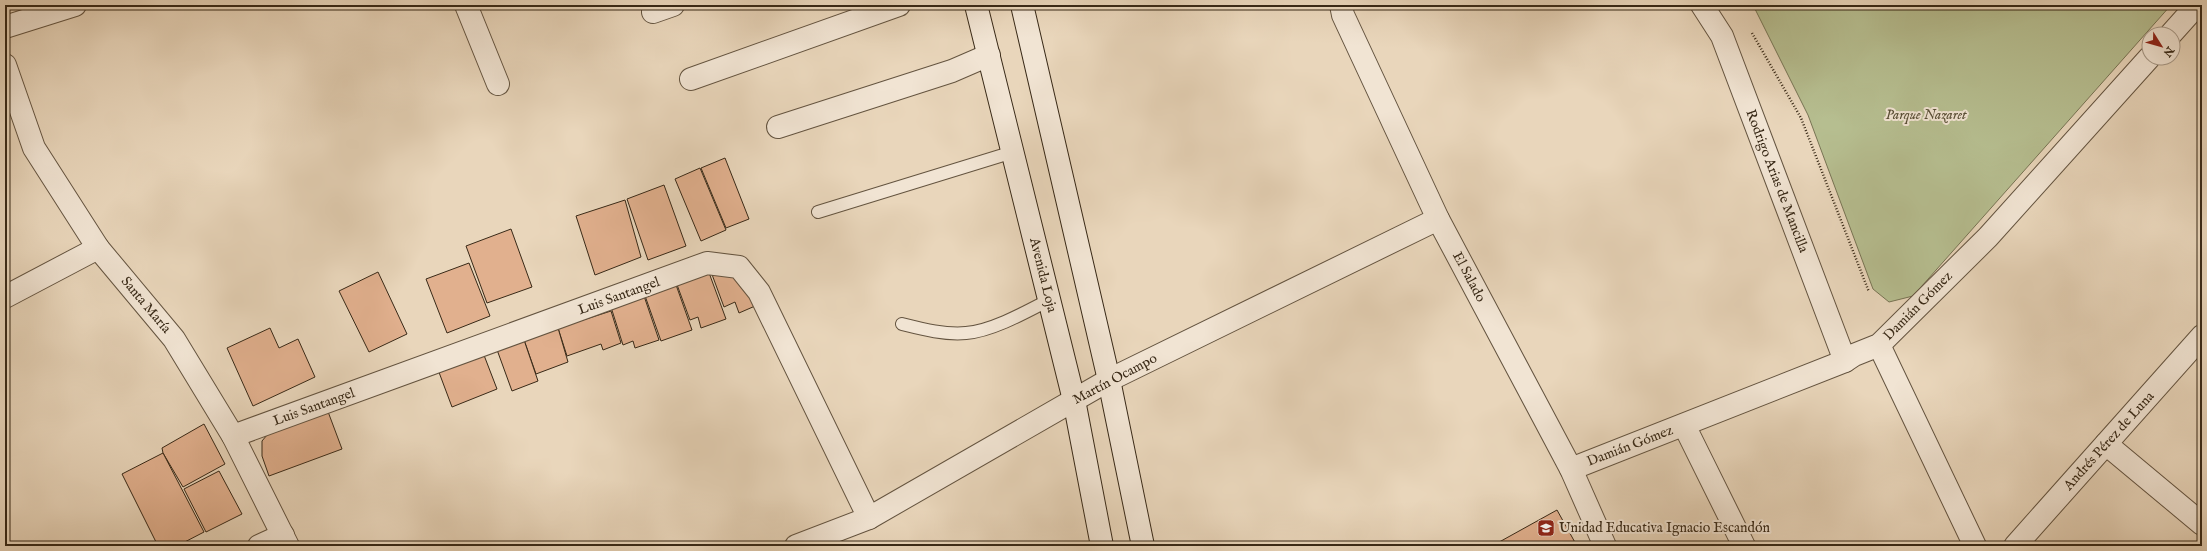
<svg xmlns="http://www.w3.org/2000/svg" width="2207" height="551" font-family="'IM FELL English',serif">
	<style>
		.green { fill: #b6be90; stroke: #777454 }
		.building { fill: #e1b08e; stroke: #382917 }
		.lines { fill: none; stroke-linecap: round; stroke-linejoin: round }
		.service-casing { stroke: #645440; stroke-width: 14 }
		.minor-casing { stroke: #645440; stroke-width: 24 }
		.secondary-casing { stroke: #382917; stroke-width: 24 }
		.path { stroke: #382917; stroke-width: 2.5; stroke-dasharray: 1 2; stroke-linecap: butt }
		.service { stroke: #f1e4d3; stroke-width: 12 }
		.minor { stroke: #f1e4d3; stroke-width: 22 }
		.secondary { stroke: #f1e4d3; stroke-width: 22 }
		.labels { text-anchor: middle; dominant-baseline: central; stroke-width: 4; stroke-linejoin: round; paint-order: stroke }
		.park-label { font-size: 14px; font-style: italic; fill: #584e35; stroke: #f1e4d3 }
		.street-label { font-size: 14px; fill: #382917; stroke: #f1e4d3 }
		.poi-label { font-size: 14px; fill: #382917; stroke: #f1e4d3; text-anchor: start }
	</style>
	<rect width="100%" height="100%" fill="#e9d6bb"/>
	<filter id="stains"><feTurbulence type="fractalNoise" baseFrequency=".005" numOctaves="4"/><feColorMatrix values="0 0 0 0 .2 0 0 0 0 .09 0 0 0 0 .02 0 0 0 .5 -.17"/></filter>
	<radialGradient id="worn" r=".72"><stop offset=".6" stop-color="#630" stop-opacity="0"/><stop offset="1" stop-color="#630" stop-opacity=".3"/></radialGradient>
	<path class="green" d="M1753,5H2171L1913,296L1889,302L1873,289L1808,115Z"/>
	<g class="building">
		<path d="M725,158L749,219L726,228L701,168Z"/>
		<path d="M700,168L726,230L701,241L675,179Z"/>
		<path d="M664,185L686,246L648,260L627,199Z"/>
		<path d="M625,200L641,257L595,275L576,216Z"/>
		<path d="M511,229L532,287L487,303L466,246Z"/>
		<path d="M469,263L490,316L447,333L426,279Z"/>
		<path d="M710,269L743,274L762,303L739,313L735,302L724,307Z"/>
		<path d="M708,270L726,319L701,328L698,317L690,320L676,282Z"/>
		<path d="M378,272L407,334L369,352L339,291Z"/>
		<path d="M675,282L692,330L661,341L644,293Z"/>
		<path d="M643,293L659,340L635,348L633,341L623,345L610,304Z"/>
		<path d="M611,311L621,343L603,350L601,344L567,356L558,328Z"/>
		<path d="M270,328L279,348L298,339L315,377L253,406L227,348Z"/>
		<path d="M558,328L568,362L536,374L523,337Z"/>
		<path d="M523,337L538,381L512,391L496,347Z"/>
		<path d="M482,350L497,389L452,407L437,367Z"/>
		<path d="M327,409L342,449L269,476L262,456V441L272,429Z"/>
		<path d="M204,424L225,464L183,487L163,453L162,448Z"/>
		<path d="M163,453L204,532L177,546H158L122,474Z"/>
		<path d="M219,471L242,514L206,532L184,489Z"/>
		<path d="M1557,510L1577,546H1492Z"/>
	</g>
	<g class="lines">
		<defs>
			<g id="service">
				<path d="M818,212L1013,152"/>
				<path d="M902,324C922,329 945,335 966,333C992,331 1026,312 1049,300"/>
			</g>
			<g id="minor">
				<path d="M466,5L498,84"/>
				<path d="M1341,5L1343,15L1438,219L1571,469L1605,546"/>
				<path d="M1702,5L1722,36L1845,361"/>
				<path d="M653,12L673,5"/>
				<path d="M5,27L75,5"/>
				<path d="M2171,34L2197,5"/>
				<path d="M5,65L34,148L98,248L174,339L233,436L288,546"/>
				<path d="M691,79L899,5"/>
				<path d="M778,127L952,71L989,55"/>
				<path d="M5,297L98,248"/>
				<path d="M1879,345L1975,546"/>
				<path d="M1684,425L1744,546"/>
				<path d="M233,436L707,263L739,267L759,292L869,518"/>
				<path d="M2106,444L2202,524"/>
				<path d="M1571,469L1845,361L1854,355L1879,345L1988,237L2149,58"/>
				<path d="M259,546L283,535"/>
				<path d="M796,546L869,518L1109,380L1438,219"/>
				<path d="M2015,546L2202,336"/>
			</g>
			<g id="secondary">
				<path d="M976,5L1074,400L1102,546"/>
				<path d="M1022,5L1109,380L1143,546"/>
			</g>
		</defs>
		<use href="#service" class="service-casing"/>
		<use href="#minor" class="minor-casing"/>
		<use href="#secondary" class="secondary-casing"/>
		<path class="path" d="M1752,33L1801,118L1869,292"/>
		<use href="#service" class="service"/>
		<use href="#minor" class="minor"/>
		<use href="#secondary" class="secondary"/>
	</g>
	<defs>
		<symbol id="school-square" viewBox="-11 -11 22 22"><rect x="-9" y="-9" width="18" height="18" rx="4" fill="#8f2418" stroke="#f1e4d3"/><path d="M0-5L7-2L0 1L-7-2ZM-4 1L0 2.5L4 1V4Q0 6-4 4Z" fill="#fff"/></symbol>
	</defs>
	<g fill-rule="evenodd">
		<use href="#school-square" x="1536" y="518" width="20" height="20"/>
	</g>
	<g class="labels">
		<g class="park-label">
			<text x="1926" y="115">Parque Nazaret</text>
		</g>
		<g class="street-label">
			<text transform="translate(1777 181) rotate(69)">Rodrigo Arias de Mancilla</text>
			<text transform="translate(1043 275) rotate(76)">Avenida Loja</text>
			<text transform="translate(1469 277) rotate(62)">El Salado</text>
			<text transform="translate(619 296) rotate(-20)">Luis Santangel</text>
			<text transform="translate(146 305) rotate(50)">Santa María</text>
			<text transform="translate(1918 306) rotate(-45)">Damián Gómez</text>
			<text transform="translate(1115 379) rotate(-28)">Martín Ocampo</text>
			<text transform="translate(314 407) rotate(-20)">Luis Santangel</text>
			<text transform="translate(2109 441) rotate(-48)">Andrés Pérez de Luna</text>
			<text transform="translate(1630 446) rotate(-21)">Damián Gómez</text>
		</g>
		<g class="poi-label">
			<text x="1559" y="528">Unidad Educativa Ignacio Escandón</text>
		</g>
	</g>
	<rect width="2207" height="551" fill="none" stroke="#e9d6bb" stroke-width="20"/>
	<rect x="6" y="6" width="2195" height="539" fill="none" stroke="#382917" stroke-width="2"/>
	<rect x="10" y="10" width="2187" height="531" fill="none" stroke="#382917"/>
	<g transform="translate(2161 46) rotate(127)"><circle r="19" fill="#f1e4d3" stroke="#a79988"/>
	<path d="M0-3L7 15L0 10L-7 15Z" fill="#8f2418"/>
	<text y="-6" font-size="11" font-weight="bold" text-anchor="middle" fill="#382917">N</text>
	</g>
	<rect width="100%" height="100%" filter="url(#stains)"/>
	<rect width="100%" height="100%" fill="url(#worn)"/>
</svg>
